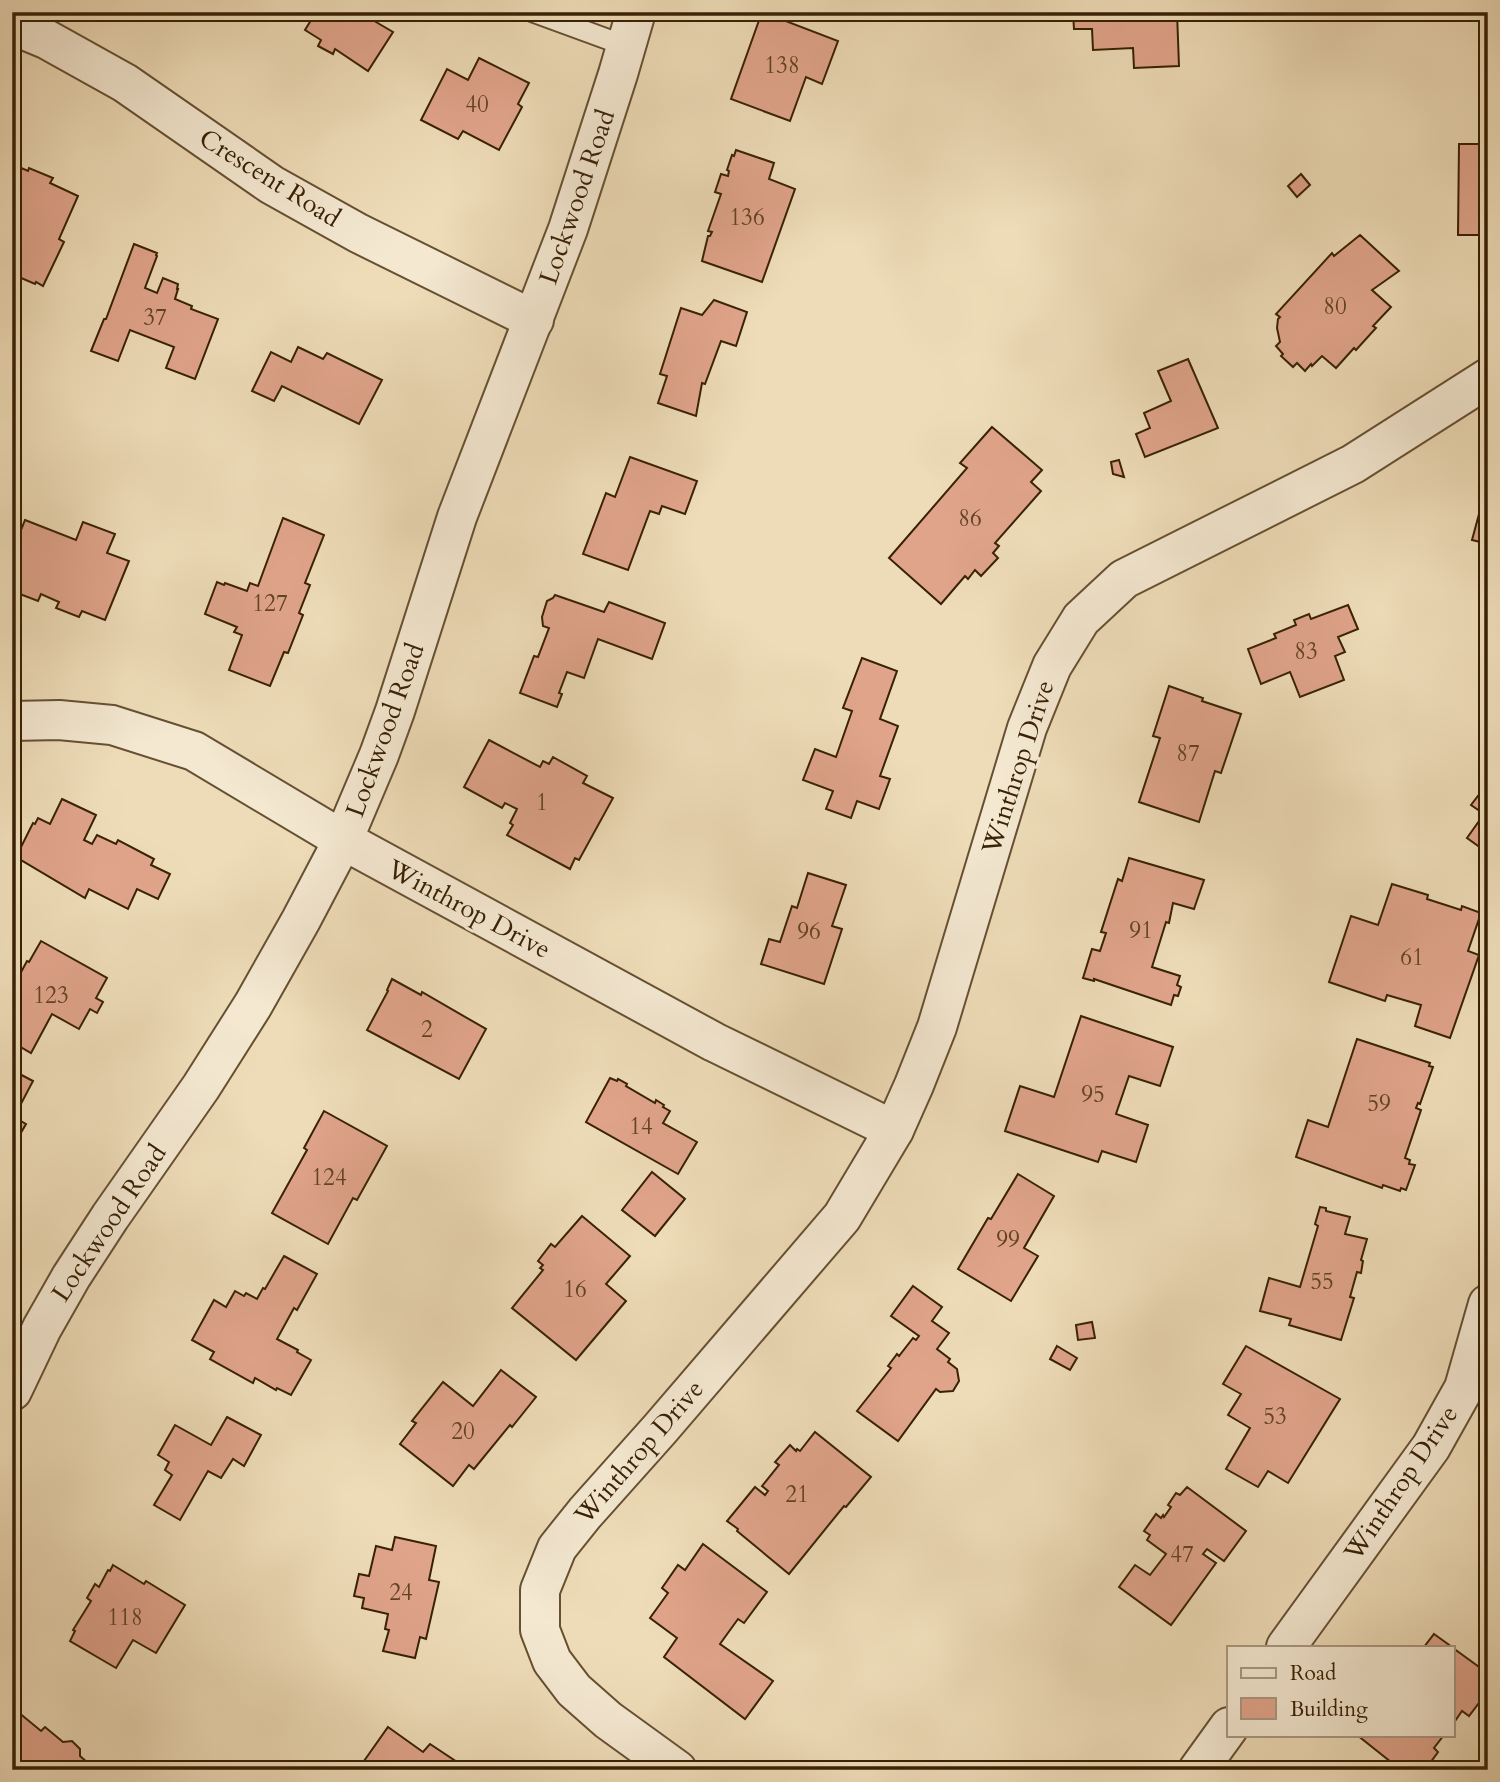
<svg xmlns="http://www.w3.org/2000/svg" width="1500" height="1782" font-family="Cardo,serif">
	<style>
		.building { fill: #e0a48b; stroke: #382105; stroke-width: 2 }
		.lines { fill: none; stroke-linecap: round; stroke-linejoin: round }
		.service-casing { stroke: #665032; stroke-width: 23 }
		.minor-casing { stroke: #665032; stroke-width: 42 }
		.service { stroke: #f4e8d1; stroke-width: 19 }
		.minor { stroke: #f4e8d1; stroke-width: 38 }
		.labels { text-anchor: middle; dominant-baseline: central; stroke-width: 6; stroke-linejoin: round; paint-order: stroke }
		.number-label { font-size: 23px; fill: #624226 }
		.street-label { font-size: 26px; fill: #382105; stroke: #f4e8d1 }
	</style>
	<rect width="100%" height="100%" fill="#eedcb8"/>
	<filter id="stains"><feTurbulence type="fractalNoise" baseFrequency=".00286" numOctaves="4"/><feColorMatrix values="0 0 0 0 .2 0 0 0 0 .09 0 0 0 0 .02 0 0 0 .5 -.17"/></filter>
	<radialGradient id="worn" r=".72"><stop offset=".6" stop-color="#630" stop-opacity="0"/><stop offset="1" stop-color="#630" stop-opacity=".3"/></radialGradient>
	<g class="building">
		<path d="M316,12H382L376,22L393,32L368,71L335,49L333,54L318,46L321,40L305,30Z"/>
		<path d="M762,12L838,41L822,84L806,77L790,121L731,99Z"/>
		<path d="M1073,12H1177L1179,66L1134,68L1133,48L1093,50L1092,29H1074Z"/>
		<path d="M479,58L529,83L518,104L522,107L499,150L463,131L458,139L421,120L447,69L468,80Z"/>
		<path d="M1459,144H1488V235H1458Z"/>
		<path d="M736,150L774,163L769,179L795,189L762,282L702,261L708,236H710L712,232L708,231L721,194L715,192L721,174L728,176L729,171L727,170L732,155L734,156Z"/>
		<path d="M12,164L28,171L29,168L53,178L50,183L78,196L59,239L64,242L43,286L36,282L35,284L12,274Z"/>
		<path d="M1301,174L1310,185L1297,197L1288,186Z"/>
		<path d="M1360,235L1399,271L1372,290L1391,307L1373,326L1376,328L1356,350L1354,348L1336,368L1322,356L1312,366L1311,364L1305,371L1297,363L1293,367L1281,356L1283,354L1276,346L1280,342L1277,328L1278,319L1280,317L1276,314L1332,253L1334,256Z"/>
		<path d="M134,244L157,253L156,255L157,256L145,288L157,293L163,278L178,284L177,289H178L175,299L192,306L191,309L218,319L195,379L166,368L174,347L130,330L118,361L91,351L104,319H106Z"/>
		<path d="M714,300L747,312L736,346L721,341L705,384L702,383L696,416L658,403L667,376L660,374L681,308L702,315Z"/>
		<path d="M298,347L323,359L327,353L382,380L359,424L282,386L274,401L252,391L271,352L291,362Z"/>
		<path d="M1188,359L1218,428L1145,457L1136,434L1150,428L1144,413L1171,401L1158,371Z"/>
		<path d="M992,427L1042,470L1031,482L1041,491L995,543L999,546L993,553L998,558L981,576L975,570L968,579L965,576L941,604L889,558L967,468L960,463Z"/>
		<path d="M630,457L697,481L685,514L662,506L659,514L650,511L628,570L583,554L606,493L615,497Z"/>
		<path d="M1119,460L1124,477L1113,474L1111,462Z"/>
		<path d="M1482,503L1488,505V544L1472,540Z"/>
		<path d="M283,518L324,535L305,583L310,585L299,613L303,615L288,653L284,652L270,686L229,670L242,635L234,632L237,627L205,614L217,582L224,585L225,583L247,591L250,583L258,586Z"/>
		<path d="M25,520L76,540L83,522L115,534L107,553L129,561L105,620L82,611L79,617L56,608L59,602L41,594L38,601L12,591V553Z"/>
		<path d="M555,595L604,612L609,602L665,623L652,659L598,639L584,678L567,672L559,693L562,694L557,707L520,693L534,656L538,657L549,628L543,626L542,617L547,601L553,598Z"/>
		<path d="M1348,605L1358,629L1338,637L1345,652L1335,656L1344,680L1300,697L1290,672L1261,684L1248,649L1276,638L1274,634L1296,625L1294,620L1309,614L1311,619Z"/>
		<path d="M862,658L897,671L880,719L898,726L880,776L890,779L879,809L857,801L851,818L826,809L833,791L803,780L815,749L836,757L852,711L843,708Z"/>
		<path d="M1169,686L1203,698L1202,701L1241,714L1221,773L1215,771L1199,822L1139,802L1160,738L1153,736Z"/>
		<path d="M489,740L540,767L543,761L549,764L553,757L587,776L583,783L613,798L579,860L575,858L570,869L507,835L513,825L510,823L517,809L505,803L502,808L464,787Z"/>
		<path d="M1488,783V853L1467,838L1484,814L1471,805Z"/>
		<path d="M62,799L96,815L84,840L92,844L97,835L116,844L118,840L154,859L151,865L170,874L158,899L137,889L128,909L89,889L85,898L16,857L33,823L35,824L38,818L50,824Z"/>
		<path d="M1129,858L1204,880L1194,909L1173,903L1169,923L1166,922L1152,967L1180,976L1177,985L1181,987L1178,996L1174,995L1171,1005L1094,979V981L1083,978L1092,949L1100,951L1106,933L1101,932L1118,879L1122,881Z"/>
		<path d="M808,873L846,885L832,926L842,929L824,984L761,964L769,939L780,942L792,906L797,908Z"/>
		<path d="M1392,884L1428,895L1427,899L1461,910L1462,906L1481,913L1468,951L1479,955L1450,1038L1415,1026L1421,1005L1387,995L1385,1001L1329,982L1351,916L1378,925Z"/>
		<path d="M41,941L107,978L96,998L103,1002L97,1013L90,1009L79,1029L52,1014L31,1053L12,1042V1010L19,998L12,995V989L27,961L29,962Z"/>
		<path d="M392,979L421,995L422,992L486,1029L459,1079L367,1030L388,991L387,990Z"/>
		<path d="M1081,1016L1173,1047L1160,1086L1129,1076L1116,1114L1148,1125L1136,1162L1102,1151L1098,1162L1005,1131L1020,1086L1054,1097Z"/>
		<path d="M1357,1039L1430,1063L1429,1066L1433,1067L1420,1104L1418,1103L1416,1108L1421,1110L1405,1158L1410,1160L1409,1164L1415,1165L1406,1190L1401,1188L1400,1191L1383,1185L1382,1188L1296,1157L1308,1120L1328,1127Z"/>
		<path d="M12,1070L33,1081L14,1117L26,1124L12,1148Z"/>
		<path d="M610,1078L617,1081L618,1079L627,1084L626,1086L655,1103L656,1100L664,1105L663,1107L670,1111L663,1123L697,1142L678,1174L586,1122Z"/>
		<path d="M324,1111L387,1146L357,1200L353,1198L328,1244L272,1213L307,1150L304,1148Z"/>
		<path d="M652,1172L685,1199L655,1236L622,1210Z"/>
		<path d="M1018,1174L1054,1196L1024,1248L1038,1256L1011,1301L958,1269L988,1218L991,1219Z"/>
		<path d="M1320,1207L1326,1208V1211L1350,1217L1345,1234L1367,1239L1361,1260L1363,1261L1361,1273L1357,1272L1350,1297L1354,1298L1341,1340L1289,1325L1291,1319L1260,1311L1269,1278L1300,1287L1318,1226L1315,1224Z"/>
		<path d="M582,1216L630,1256L606,1284L626,1301L576,1360L512,1308L543,1270L540,1268L543,1265L538,1261L551,1244L555,1247Z"/>
		<path d="M284,1256L317,1274L297,1310L294,1308L277,1339L298,1350L297,1352L311,1360L291,1395L277,1388L276,1390L255,1378L253,1383L210,1359L214,1352L192,1340L214,1300L226,1307L235,1291L244,1296L246,1293L257,1299L263,1288L265,1289Z"/>
		<path d="M913,1286L942,1307L932,1321L949,1333L937,1349L950,1359L948,1362L957,1369L959,1381L953,1391L940,1392L936,1389L898,1441L857,1411L891,1368L888,1366L897,1354L899,1356L913,1338L916,1340L919,1336L891,1316Z"/>
		<path d="M1092,1322L1095,1338L1078,1340L1076,1325Z"/>
		<path d="M1057,1346L1077,1358L1070,1370L1050,1359Z"/>
		<path d="M1246,1346L1340,1399L1288,1483L1268,1471L1258,1487L1226,1469L1250,1428L1228,1415L1241,1394L1223,1384Z"/>
		<path d="M501,1370L536,1397L512,1427L510,1425L474,1469L469,1465L453,1486L400,1444L416,1423L412,1421L443,1382L473,1406Z"/>
		<path d="M227,1417L261,1435L244,1466L233,1459L221,1478L208,1471L180,1520L154,1505L172,1475L165,1470L169,1462L158,1455L175,1425L211,1445Z"/>
		<path d="M815,1432L871,1477L846,1507L844,1506L789,1574L737,1531L738,1529L727,1521L755,1487L765,1495L768,1491L762,1486L779,1465L775,1462L790,1445L796,1451L797,1449L800,1451Z"/>
		<path d="M1187,1487L1246,1531L1224,1561L1207,1549L1203,1554L1216,1563L1171,1625L1119,1587L1135,1565L1150,1575L1166,1554L1147,1540L1150,1535L1144,1531L1156,1514L1161,1518L1163,1515L1164,1517L1171,1507L1168,1505L1176,1493L1180,1495Z"/>
		<path d="M395,1537L436,1546L429,1580L439,1582L426,1639L420,1637L415,1658L383,1651L389,1630L385,1629L388,1614L362,1608L364,1598L354,1596L359,1574L369,1576L376,1546L392,1550Z"/>
		<path d="M703,1544L767,1592L744,1623L738,1619L720,1644L773,1681L745,1719L664,1657L677,1638L650,1618L668,1593L662,1588L678,1565L685,1570Z"/>
		<path d="M113,1565L144,1584L146,1581L185,1605L156,1653L133,1640L116,1668L70,1641L75,1631L73,1630L91,1601L87,1598L95,1584L99,1587L108,1570L110,1571Z"/>
		<path d="M1434,1634L1452,1647H1424Z"/>
		<path d="M1453,1648L1486,1672L1482,1678L1488,1683V1691L1469,1716L1462,1711L1453,1724Z"/>
		<path d="M12,1707L41,1731L45,1727L63,1742L72,1741L80,1749V1756L96,1770H12Z"/>
		<path d="M388,1727L423,1752L430,1744L466,1768L464,1770H376L364,1761Z"/>
		<path d="M1357,1735H1444L1434,1748L1438,1752L1425,1770H1401Z"/>
		<path d="M929,1763L938,1770H924Z"/>
	</g>
	<g class="lines">
		<defs>
			<path id="service" d="M533,12L626,46"/>
			<g id="minor">
				<path d="M12,25L46,39L125,83L272,185L358,233L534,320"/>
				<path d="M12,721L59,720L112,725L194,751L343,840L714,1042L894,1130"/>
				<path d="M12,1391L42,1328L71,1277L110,1217L201,1087L253,1005L301,920L343,840L379,755L395,711L457,517L568,229L618,74L636,12"/>
				<path d="M1286,1647L1431,1447L1464,1388L1488,1304"/>
				<path d="M677,1770L608,1720L574,1690L552,1661L540,1630V1590L557,1548L585,1513L660,1429L842,1217L894,1130L914,1085L937,1027L1027,728L1052,666L1081,619L1124,579L1353,464L1488,378"/>
				<path d="M1198,1770L1229,1727"/>
			</g>
		</defs>
		<use href="#service" class="service-casing"/>
		<use href="#minor" class="minor-casing"/>
		<use href="#service" class="service"/>
		<use href="#minor" class="minor"/>
	</g>
	<g class="labels">
		<g class="number-label">
			<text x="782" y="65">138</text>
			<text x="477" y="104">40</text>
			<text x="747" y="217">136</text>
			<text x="1335" y="306">80</text>
			<text x="155" y="317">37</text>
			<text x="970" y="518">86</text>
			<text x="270" y="603">127</text>
			<text x="1306" y="651">83</text>
			<text x="1188" y="753">87</text>
			<text x="542" y="802">1</text>
			<text x="1141" y="930">91</text>
			<text x="809" y="931">96</text>
			<text x="1412" y="957">61</text>
			<text x="51" y="995">123</text>
			<text x="427" y="1029">2</text>
			<text x="1093" y="1094">95</text>
			<text x="1379" y="1103">59</text>
			<text x="641" y="1126">14</text>
			<text x="329" y="1177">124</text>
			<text x="1008" y="1239">99</text>
			<text x="1322" y="1281">55</text>
			<text x="575" y="1289">16</text>
			<text x="1275" y="1416">53</text>
			<text x="463" y="1431">20</text>
			<text x="797" y="1494">21</text>
			<text x="1182" y="1554">47</text>
			<text x="401" y="1592">24</text>
			<text x="125" y="1617">118</text>
		</g>
		<g class="street-label">
			<text transform="translate(270 178) rotate(32)">Crescent Road</text>
			<text transform="translate(577 197) rotate(-71)">Lockwood Road</text>
			<text transform="translate(385 730) rotate(-70)">Lockwood Road</text>
			<text transform="translate(1018 767) rotate(-72)">Winthrop Drive</text>
			<text transform="translate(469 909) rotate(28)">Winthrop Drive</text>
			<text transform="translate(109 1223) rotate(-56)">Lockwood Road</text>
			<text transform="translate(639 1452) rotate(-49)">Winthrop Drive</text>
			<text transform="translate(1401 1483) rotate(-56)">Winthrop Drive</text>
		</g>
	</g>
	<rect width="1500" height="1782" fill="none" stroke="#eedcb8" stroke-width="42"/>
	<rect x="14" y="14" width="1472" height="1754" fill="none" stroke="#382105" stroke-width="3.5"/>
	<rect x="21" y="21" width="1458" height="1740" fill="none" stroke="#382105" stroke-width="2"/>
	<rect x="1227" y="1646" width="228" height="91" fill="#f4e8d1" stroke="#a9987f" stroke-width="2"/>
	<rect x="1241" y="1668" width="35" height="10" fill="#f4e8d1" stroke="#a9987f" stroke-width="2"/>
	<text x="1290" y="1680" font-size="21" fill="#382105">Road</text>
	<rect x="1241" y="1698" width="35" height="21" fill="#e0a48b" stroke="#a9987f" stroke-width="2"/>
	<text x="1290" y="1716" font-size="21" fill="#382105">Building</text>
	<rect width="100%" height="100%" filter="url(#stains)"/>
	<rect width="100%" height="100%" fill="url(#worn)"/>
</svg>
